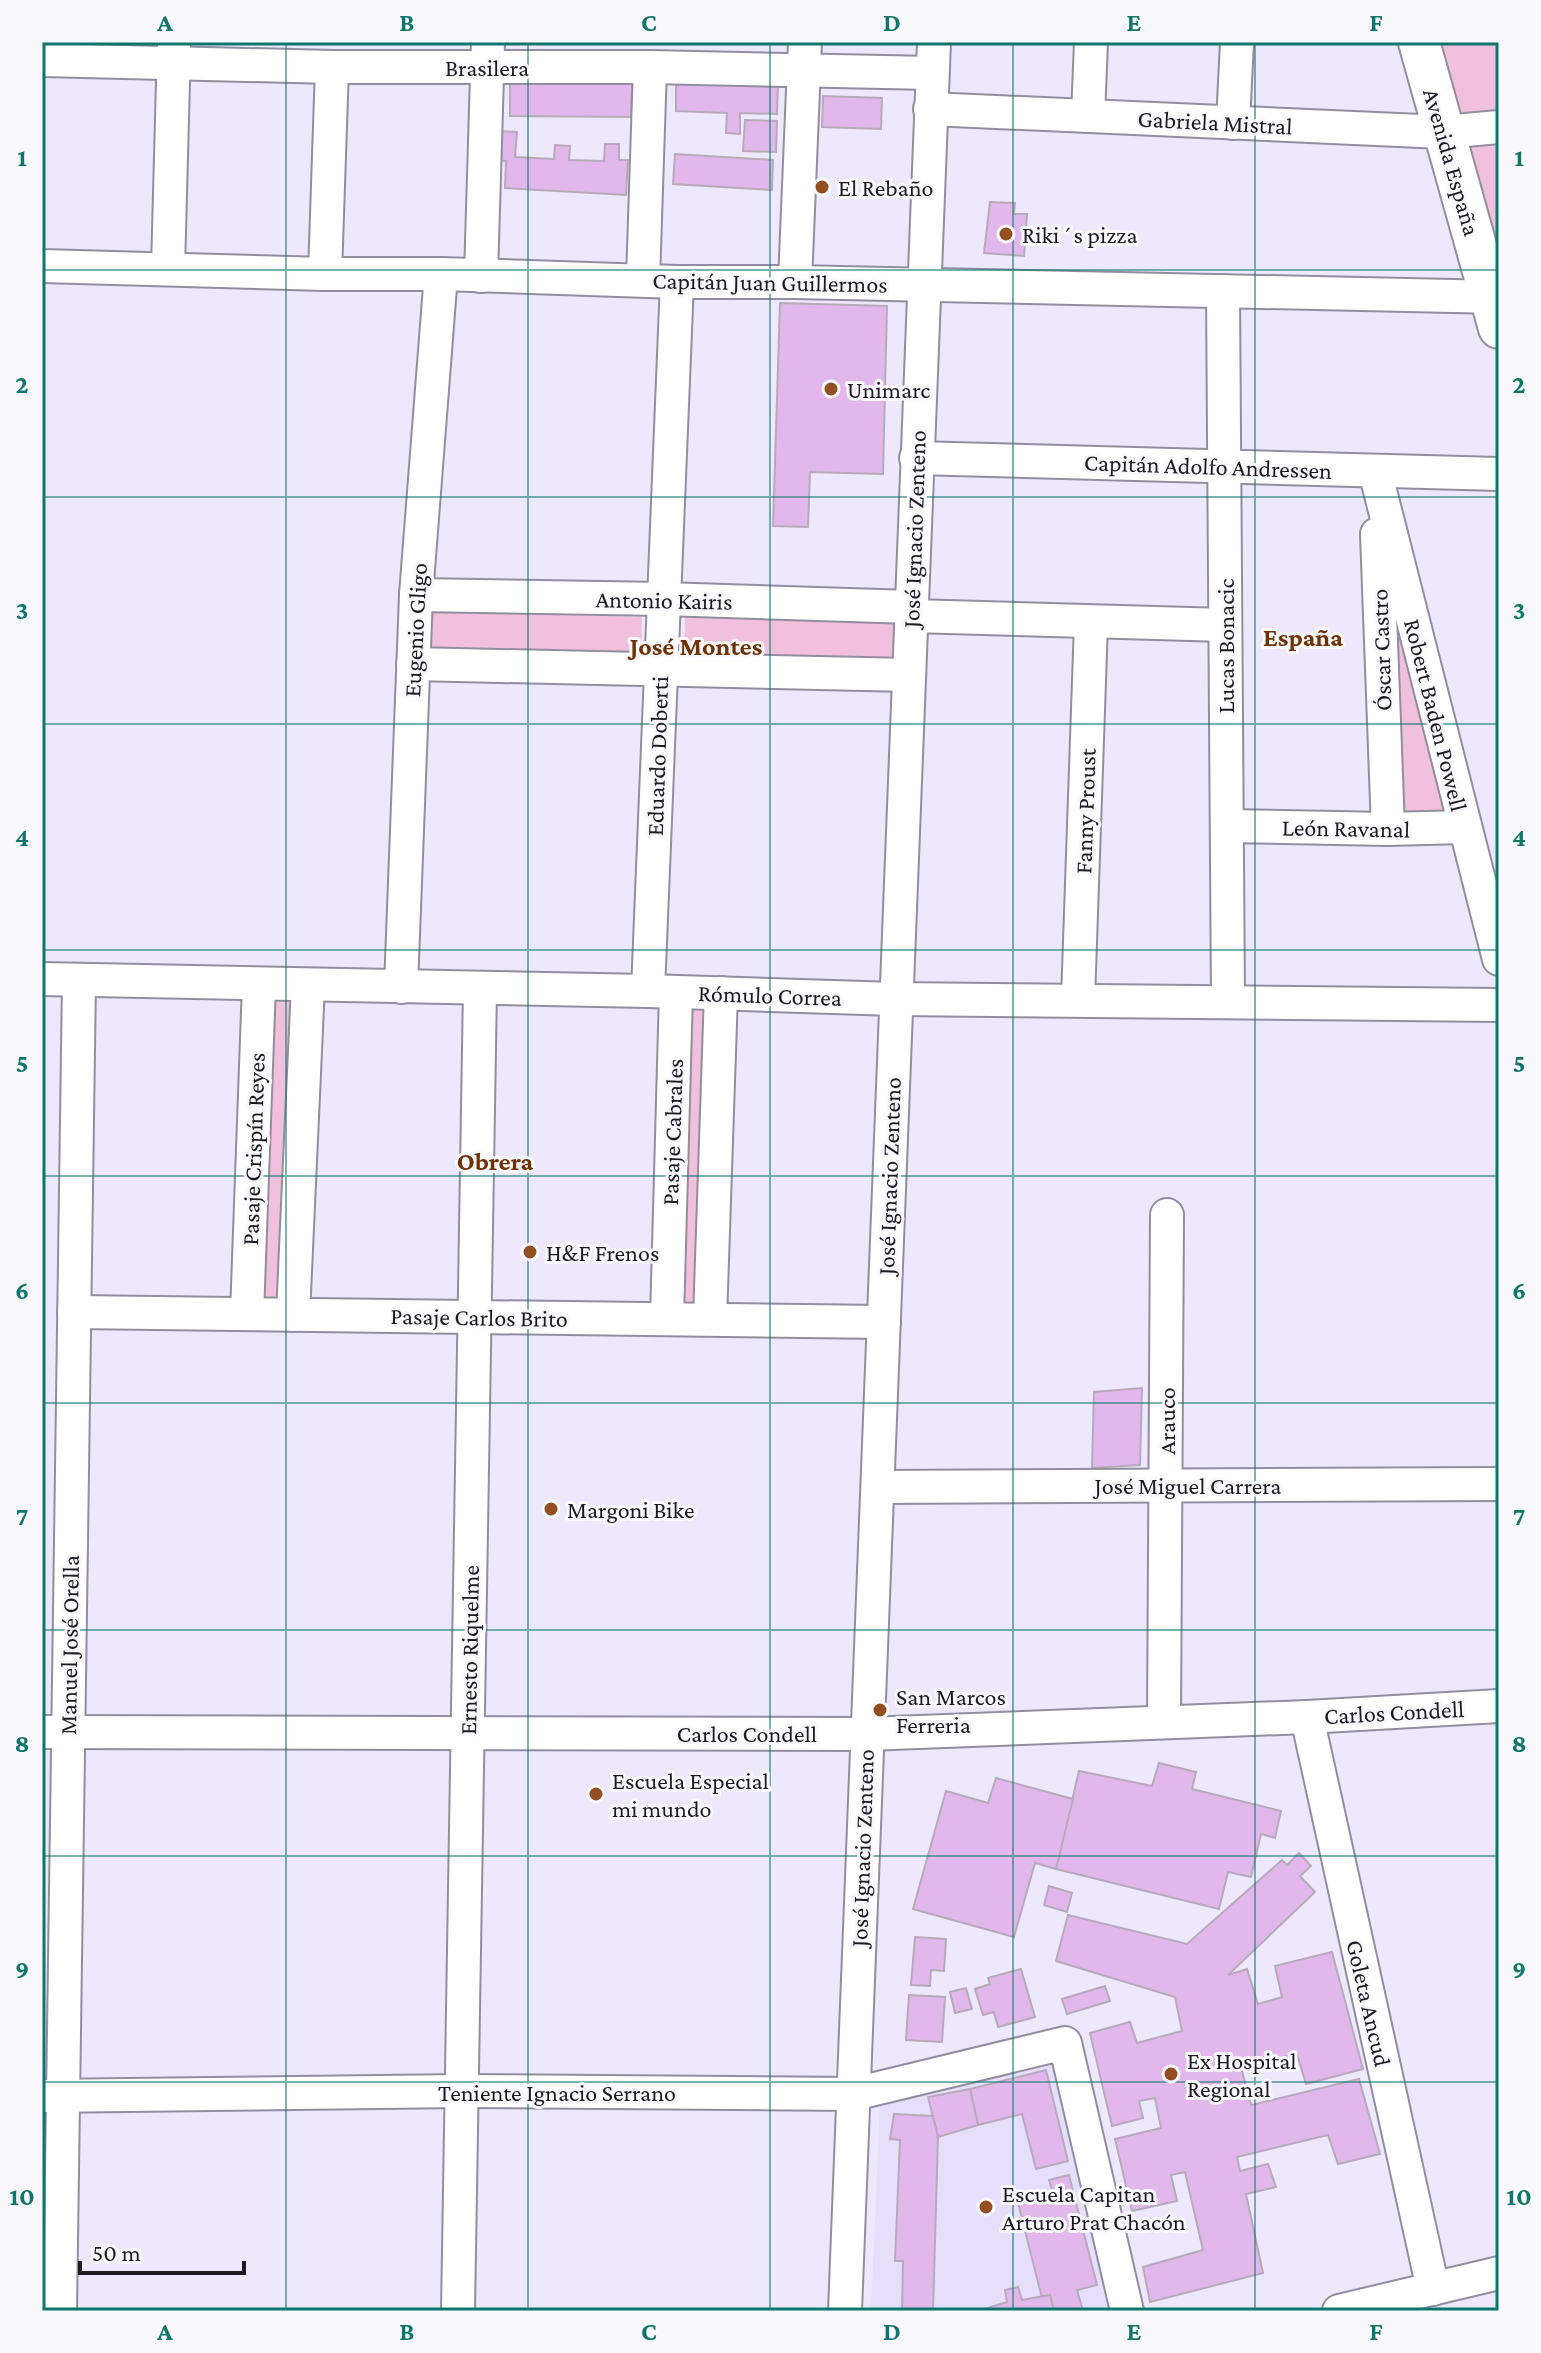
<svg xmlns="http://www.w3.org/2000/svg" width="1541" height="2353" font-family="'Crimson Pro',serif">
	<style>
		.built { fill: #e6dffb }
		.green { fill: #f0c0dc }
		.building { fill: #e2b8ec; stroke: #b7aaba; stroke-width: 2 }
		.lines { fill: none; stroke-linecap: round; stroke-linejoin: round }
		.minor-casing { stroke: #928ea0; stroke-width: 36 }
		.major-casing { stroke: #928ea0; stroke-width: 44 }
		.minor { stroke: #fff; stroke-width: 32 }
		.major { stroke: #fff; stroke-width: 40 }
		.grid { fill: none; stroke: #0f766e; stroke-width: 2; stroke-opacity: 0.55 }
		.poi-dot { fill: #934e22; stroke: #f9f8fc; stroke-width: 3 }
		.labels { text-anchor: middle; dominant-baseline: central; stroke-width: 6; stroke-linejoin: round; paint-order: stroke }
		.street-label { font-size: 24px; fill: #1d1b22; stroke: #f9f8fc }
		.poi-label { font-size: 24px; fill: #1d1b22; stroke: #f9f8fc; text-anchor: start }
		.neighbourhood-label { font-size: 26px; font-weight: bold; fill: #6e3204; stroke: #f9f8fc }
		.neatline { fill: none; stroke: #0f766e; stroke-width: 3 }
		.grid-label { font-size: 26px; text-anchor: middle; font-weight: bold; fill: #0f766e }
	</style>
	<rect width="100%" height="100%" fill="#ede8fc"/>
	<path class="built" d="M1060,2052L1120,2311H871L880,2103Z"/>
	<g class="green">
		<path d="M1436,42H1499V264Z"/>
		<path d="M1390,563L1450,815L1398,817Z"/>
		<path d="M433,612L642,617L641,659L431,653Z"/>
		<path d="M685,615L898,622L896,669L684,662Z"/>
		<path d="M269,1001L292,1002L280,1302L257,1301Z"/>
		<path d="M690,1005H712L700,1305L678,1304Z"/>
	</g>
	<g class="building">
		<path d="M676,81L778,85L777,114L740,113V134L726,133L727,113L676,111Z"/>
		<path d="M510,83L632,84L631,117L510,116Z"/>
		<path d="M823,96L882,98L881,129L822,127Z"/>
		<path d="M745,120L777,121L776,152L743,151Z"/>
		<path d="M497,131L517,132L515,157L554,159L555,145L570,146L569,160L604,161L605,144H619V160H628L626,195L505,188L506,161L496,160Z"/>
		<path d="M675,154L773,160L772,190L673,184Z"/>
		<path d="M990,202L1015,203L1014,214H1027L1024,256L984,253Z"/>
		<path d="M780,303L887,306L883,474L810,472L808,527L773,526Z"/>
		<path d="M1142,1388L1140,1465L1092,1468L1094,1392Z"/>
		<path d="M1159,1763L1196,1772L1192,1789L1281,1811L1275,1838L1261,1834L1251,1877L1228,1872L1219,1909L1056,1869L1079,1771L1152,1786Z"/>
		<path d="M996,1778L1073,1799L1056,1869L1035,1863L1014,1937L913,1909L946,1791L988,1803Z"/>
		<path d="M1299,1853L1311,1866L1300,1876L1315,1892L1228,1975L1247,1969L1258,2004L1282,1997L1275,1966L1332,1952L1363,2069L1306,2084L1297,2054L1241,2067L1251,2105L1359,2079L1380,2154L1338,2164L1328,2135L1237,2157L1240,2171L1268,2164L1276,2187L1246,2194L1263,2273L1150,2302L1143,2267L1203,2250L1185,2172L1171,2175L1177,2201L1132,2211L1115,2139L1161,2128L1155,2098L1139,2101L1143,2118L1112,2126L1090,2033L1130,2022L1137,2043L1182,2031L1175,1997L1056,1961L1068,1915L1187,1944L1282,1860L1287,1865Z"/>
		<path d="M1049,1886L1072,1893L1067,1912L1044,1905Z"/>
		<path d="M915,1937L946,1939L944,1971L931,1970L930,1986L911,1985Z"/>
		<path d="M1021,1969L1035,2017L998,2027L994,2012L983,2015L975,1989L990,1984L988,1978Z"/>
		<path d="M1105,1986L1110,2001L1067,2014L1062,1999Z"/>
		<path d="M966,1988L972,2009L955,2013L950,1992Z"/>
		<path d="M909,1995L945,1997L942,2042L906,2040Z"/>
		<path d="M1046,2070L1068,2161L1036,2169L1022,2114L978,2125L970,2089Z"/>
		<path d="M970,2089L978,2125L938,2137L928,2097Z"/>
		<path d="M894,2114L933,2116L938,2137L933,2311H902L903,2261H895L900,2140L890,2139Z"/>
		<path d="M1069,2175L1097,2285L1077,2290L1083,2311H1054L1050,2295L1042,2298L1018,2203L1053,2194L1049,2180Z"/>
		<path d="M1018,2287L1022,2300L1050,2295L1054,2311H978L1007,2302L1005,2290Z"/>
	</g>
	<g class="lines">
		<defs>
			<g id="minor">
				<path d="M42,60L332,67H650L932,73"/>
				<path d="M930,109L1443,132L1499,127"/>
				<path d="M1088,116L1091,42"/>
				<path d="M1233,123L1237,42"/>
				<path d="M42,266L325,274H441L677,282H795L1499,297"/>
				<path d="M168,269L174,44"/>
				<path d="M325,274L332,67"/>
				<path d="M481,276L488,42"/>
				<path d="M643,280L650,67"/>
				<path d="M795,282L805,42"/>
				<path d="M1223,291L1228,1001"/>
				<path d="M916,458L1499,474"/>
				<path d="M1375,471L1499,959"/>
				<path d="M1377,534L1388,829"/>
				<path d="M416,595L664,599L912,607"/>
				<path d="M912,616L1225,625"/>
				<path d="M413,664L909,675"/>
				<path d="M1227,826L1388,829L1464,827"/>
				<path d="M42,979L648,991L895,999L1499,1005"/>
				<path d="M401,987L416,595L441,274"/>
				<path d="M648,991L677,282"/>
				<path d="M1078,1000L1091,623"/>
				<path d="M74,1312L884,1322"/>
				<path d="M247,1314L259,984"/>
				<path d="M293,1315L308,985"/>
				<path d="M667,1319L676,992"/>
				<path d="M710,1319L721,993"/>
				<path d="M878,1487L1499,1484"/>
				<path d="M1307,1717L1433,2289"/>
				<path d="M1164,1722L1167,1215"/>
				<path d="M42,1732L866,1734L1307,1717L1499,1706"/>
				<path d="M42,2096L462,2091L854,2094L1065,2043L1127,2311"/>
				<path d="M60,2311L79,980"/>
				<path d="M458,2311L480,988"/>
				<path d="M845,2311L934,42"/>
				<path d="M1339,2311L1499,2273"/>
			</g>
			<path id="major" d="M1419,42L1499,328"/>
		</defs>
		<use href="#minor" class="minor-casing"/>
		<use href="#major" class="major-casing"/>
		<use href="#minor" class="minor"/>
		<use href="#major" class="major"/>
	</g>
	<path class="grid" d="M286,42V2311M528,42V2311M770,42V2311M1013,42V2311M1255,42V2311M42,270H1499M42,497H1499M42,724H1499M42,950H1499M42,1176H1499M42,1403H1499M42,1630H1499M42,1856H1499M42,2082H1499"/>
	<g class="poi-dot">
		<circle cx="822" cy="187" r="8"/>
		<circle cx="1006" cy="234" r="8"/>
		<circle cx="831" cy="389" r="8"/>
		<circle cx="530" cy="1252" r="8"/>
		<circle cx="551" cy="1509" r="8"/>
		<circle cx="880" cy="1710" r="8"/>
		<circle cx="596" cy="1794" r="8"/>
		<circle cx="1171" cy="2074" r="8"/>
		<circle cx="986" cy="2207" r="8"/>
	</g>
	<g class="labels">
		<g class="street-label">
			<text x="487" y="67">Brasilera</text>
			<text transform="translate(1215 122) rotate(3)">Gabriela Mistral</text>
			<text transform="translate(1452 162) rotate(74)">Avenida España</text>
			<text transform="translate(770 282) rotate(1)">Capitán Juan Guillermos</text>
			<text transform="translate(1208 466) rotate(2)">Capitán Adolfo Andressen</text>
			<text transform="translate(914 529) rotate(-88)">José Ignacio Zenteno</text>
			<text transform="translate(664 600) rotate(1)">Antonio Kairis</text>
			<text transform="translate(415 630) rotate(-87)">Eugenio Gligo</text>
			<text transform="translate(1225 646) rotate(-90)">Lucas Bonacic</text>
			<text transform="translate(1381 650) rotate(-92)">Óscar Castro</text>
			<text transform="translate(1436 715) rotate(76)">Robert Baden Powell</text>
			<text transform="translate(657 756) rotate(-88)">Eduardo Doberti</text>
			<text transform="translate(1085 811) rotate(-88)">Fanny Proust</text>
			<text transform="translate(1346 828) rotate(1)">León Ravanal</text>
			<text transform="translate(770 995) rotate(2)">Rómulo Correa</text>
			<text transform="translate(672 1132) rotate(-88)">Pasaje Cabrales</text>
			<text transform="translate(253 1149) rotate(-88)">Pasaje Crispín Reyes</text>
			<text transform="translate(889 1176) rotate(-88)">José Ignacio Zenteno</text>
			<text transform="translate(479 1317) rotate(1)">Pasaje Carlos Brito</text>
			<text transform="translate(1166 1421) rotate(-90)">Arauco</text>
			<text x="1188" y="1485">José Miguel Carrera</text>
			<text transform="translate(69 1645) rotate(-89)">Manuel José Orella</text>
			<text transform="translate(469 1650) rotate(-89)">Ernesto Riquelme</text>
			<text transform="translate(1394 1712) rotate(-3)">Carlos Condell</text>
			<text x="747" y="1733">Carlos Condell</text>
			<text transform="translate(862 1848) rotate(-88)">José Ignacio Zenteno</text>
			<text transform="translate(1369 2003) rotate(77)">Goleta Ancud</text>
			<text x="557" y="2092">Teniente Ignacio Serrano</text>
		</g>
		<g class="poi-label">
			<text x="838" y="187">El Rebaño</text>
			<text x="1022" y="234">Riki´s pizza</text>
			<text x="847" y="389">Unimarc</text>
			<text x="546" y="1252">H&amp;F Frenos</text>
			<text x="567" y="1509">Margoni Bike</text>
			<text x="896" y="1696">San Marcos<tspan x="896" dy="28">Ferreria</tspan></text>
			<text x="612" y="1780">Escuela Especial<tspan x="612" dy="28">mi mundo</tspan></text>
			<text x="1187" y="2060">Ex Hospital<tspan x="1187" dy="28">Regional</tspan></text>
			<text x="1002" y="2193">Escuela Capitan<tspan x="1002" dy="28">Arturo Prat Chacón</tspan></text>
		</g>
		<g class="neighbourhood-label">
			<text x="1303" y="637">España</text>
			<text x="696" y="646">José Montes</text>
			<text x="495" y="1161">Obrera</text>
		</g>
	</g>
	<rect width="1541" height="2353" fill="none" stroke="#f9f8fc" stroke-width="88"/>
	<path d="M80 2261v12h164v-12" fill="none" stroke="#1d1b22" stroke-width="4"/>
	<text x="92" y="2261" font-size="24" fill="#1d1b22" stroke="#f9f8fc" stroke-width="6" paint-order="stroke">50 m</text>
	<rect x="44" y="44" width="1453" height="2265" class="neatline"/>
	<g class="grid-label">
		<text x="165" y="31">A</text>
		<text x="407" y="31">B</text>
		<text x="649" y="31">C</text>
		<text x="892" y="31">D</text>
		<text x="1134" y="31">E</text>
		<text x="1376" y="31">F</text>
		<text x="22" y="166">1</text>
		<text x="1519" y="166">1</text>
		<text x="22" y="393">2</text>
		<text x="1519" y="393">2</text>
		<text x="22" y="619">3</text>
		<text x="1519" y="619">3</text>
		<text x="22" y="846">4</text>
		<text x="1519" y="846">4</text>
		<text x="22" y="1072">5</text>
		<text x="1519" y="1072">5</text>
		<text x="22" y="1299">6</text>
		<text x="1519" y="1299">6</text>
		<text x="22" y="1525">7</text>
		<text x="1519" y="1525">7</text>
		<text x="22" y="1752">8</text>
		<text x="1519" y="1752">8</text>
		<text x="22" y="1978">9</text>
		<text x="1519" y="1978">9</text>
		<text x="22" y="2205">10</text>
		<text x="1519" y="2205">10</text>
		<text x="165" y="2340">A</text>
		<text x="407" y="2340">B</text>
		<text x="649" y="2340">C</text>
		<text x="892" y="2340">D</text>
		<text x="1134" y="2340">E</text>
		<text x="1376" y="2340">F</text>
	</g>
</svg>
